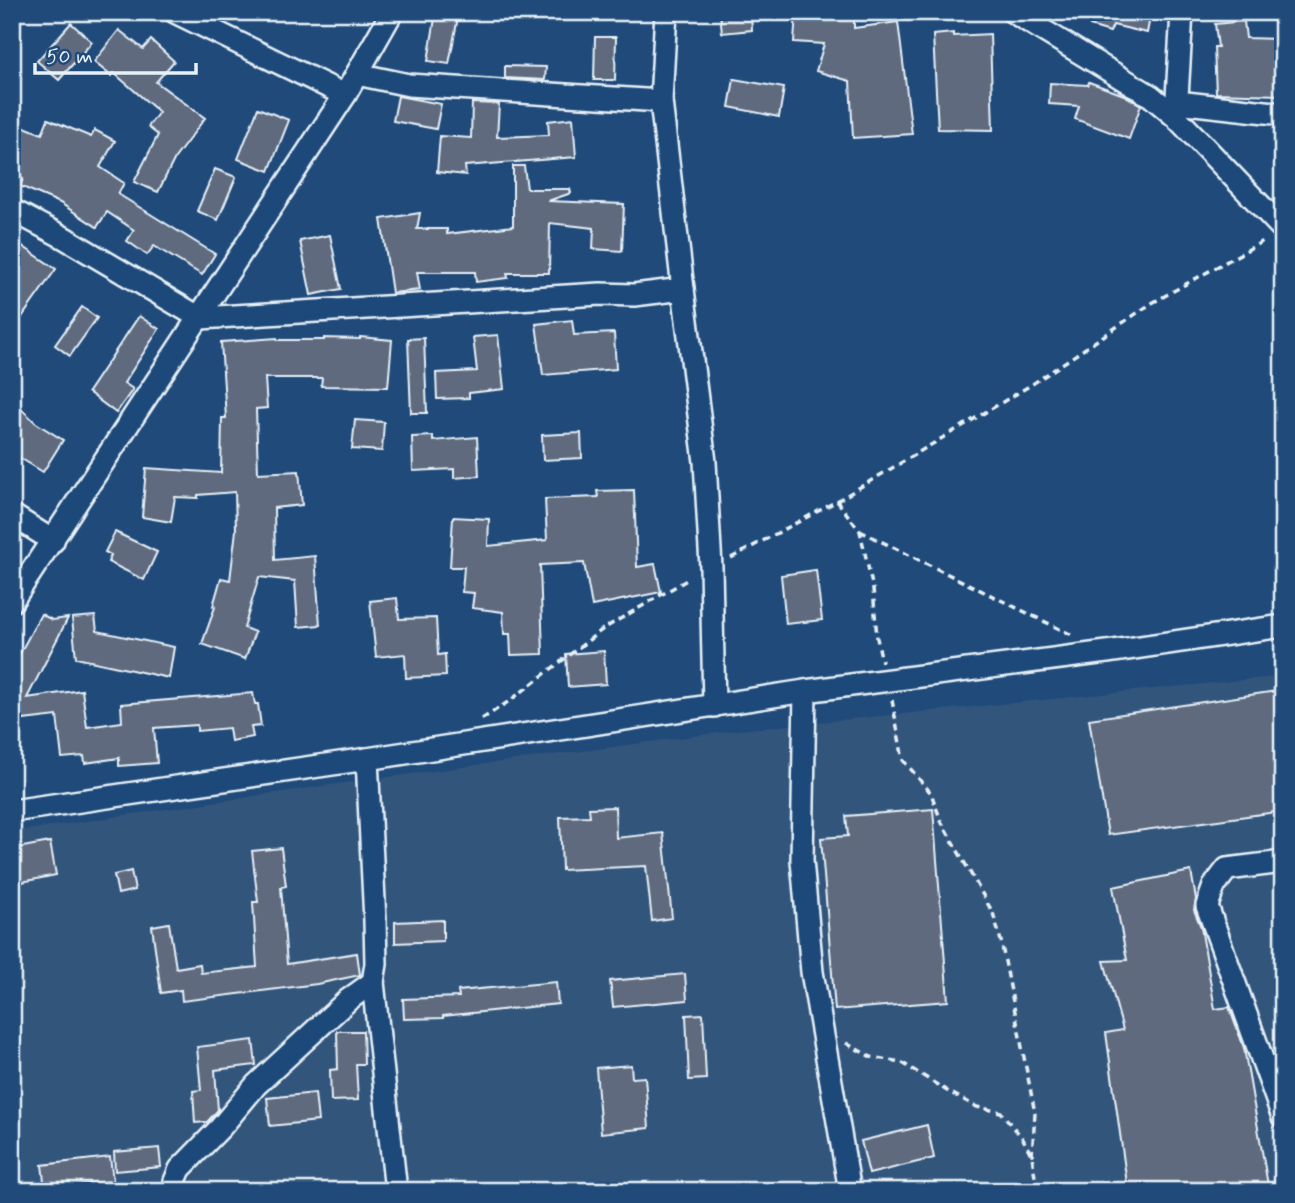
<svg xmlns="http://www.w3.org/2000/svg" width="1295" height="1203" font-family="Mynerve,sans-serif">
	<style>
		.built { fill: #32547c }
		.building { fill: #5f6b7f; stroke: #e8f1f8; stroke-width: 2 }
		.lines { fill: none; stroke-linecap: round; stroke-linejoin: round }
		.minor-casing { stroke: #e8f1f8; stroke-width: 26 }
		.path { stroke: #e8f1f8; stroke-width: 3.5; stroke-dasharray: 7 5; stroke-linecap: butt }
		.minor { stroke: #1f4a7a; stroke-width: 21 }
	</style>
	<rect width="100%" height="100%" fill="#1f4a7a"/>
	<filter id="ink" filterUnits="userSpaceOnUse"><feTurbulence type="fractalNoise" baseFrequency=".0143" numOctaves="2"/><feDisplacementMap in="SourceGraphic" scale="14" xChannelSelector="R" yChannelSelector="G"/><feConvolveMatrix kernelMatrix="1 2 1 2 8 2 1 2 1" color-interpolation-filters="sRGB"/></filter>
	<g filter="url(#ink)">
		<path class="built" d="M1283,676V1191H12V832L322,786L738,730Z"/>
		<g class="building">
			<path d="M436,12H459L449,64L428,61Z"/>
			<path d="M720,12H751L752,30L722,33Z"/>
			<path d="M796,12H854V28L898,22L912,134L853,138L850,81L816,71L824,44L794,42Z"/>
			<path d="M1088,12H1151L1147,33L1113,25L1110,32L1090,26L1092,21L1087,20Z"/>
			<path d="M1244,21L1246,38L1283,39V95L1216,93L1214,47H1218L1215,24Z"/>
			<path d="M71,23L92,42L59,80L37,61Z"/>
			<path d="M119,30L143,49L151,40L174,61L156,82L205,118L175,158L158,192L134,182L158,135L148,127L159,112L114,73L111,76L94,62Z"/>
			<path d="M953,33V36L990,34L993,130L938,129L933,35Z"/>
			<path d="M595,37H616L615,80H594Z"/>
			<path d="M505,66L546,67L545,80L505,78Z"/>
			<path d="M734,79L784,88L779,117L729,107Z"/>
			<path d="M1089,82L1124,95L1141,105L1129,139L1075,119L1079,106L1049,104L1050,83L1088,85Z"/>
			<path d="M398,96L441,104L436,129L393,121Z"/>
			<path d="M472,103L499,104L497,137L549,135L548,121L573,118L576,157L465,166L466,175L437,172L440,136L471,138Z"/>
			<path d="M258,108L289,120L269,171L238,159Z"/>
			<path d="M48,119L91,137L95,130L115,141L100,167L124,183L118,194L215,254L202,275L154,246L147,255L127,241L134,230L107,212L97,227L60,203L20,186L23,179L12,174V122L42,134Z"/>
			<path d="M513,166H524L527,189H570L571,193L548,201L624,204L622,251L593,249L594,228L550,223L549,273H507L508,278L476,282L475,272H417L420,290L392,293L381,219L420,213L417,229H447V234L513,226Z"/>
			<path d="M215,169L236,177L218,220L197,211Z"/>
			<path d="M330,235L341,289L311,295L300,241Z"/>
			<path d="M12,239L56,269L12,331Z"/>
			<path d="M82,307L97,318L70,356L55,345Z"/>
			<path d="M139,316L159,329L124,383L133,389L116,413L88,392Z"/>
			<path d="M572,320L574,335L614,333L616,369L543,375L536,324Z"/>
			<path d="M498,335L504,389L469,393V398L437,399L436,373L477,371L473,337Z"/>
			<path d="M360,337L392,340L388,387L321,386L322,378H265L267,408L256,409L258,473L299,471L302,505L274,508L275,560L315,556L320,625L298,627L295,581L259,577L244,628L255,632L245,659L202,644L215,607L213,606L221,578L230,580L236,530L235,492L198,495V498L175,497L171,522L142,517L146,468L221,473L222,418H226L221,342L277,338L278,340H324V338L360,339Z"/>
			<path d="M424,338L427,413H411L408,339Z"/>
			<path d="M12,400L36,423L63,440L43,472L12,453Z"/>
			<path d="M355,420L384,422L382,451L352,449Z"/>
			<path d="M581,433L582,458L543,460L542,435Z"/>
			<path d="M433,436V441L477,437L479,476L454,478V469L413,471L412,437Z"/>
			<path d="M634,490L637,567L655,564L661,592L592,606L584,563L540,565L543,654L511,655L510,634H504L503,612L472,608L474,593L462,592L464,567H450L453,517L489,519L488,546L547,540L545,499L598,497L597,491Z"/>
			<path d="M115,532L157,552L144,580L108,562L111,555L105,552Z"/>
			<path d="M816,570L822,620L786,624L781,575Z"/>
			<path d="M397,598L399,619L436,618L438,655L445,654L446,676L406,678L405,654L376,657L370,601Z"/>
			<path d="M41,614L52,620L68,618L27,698L82,690L87,727L122,722L121,704L253,693L255,704H258L261,726L251,727L253,737L231,741L229,728L197,731V725L154,728L157,763L119,766V758L85,763L84,756L62,758L57,716L15,721L12,726V668Z"/>
			<path d="M95,616L97,631L174,647L169,678L76,658L72,618Z"/>
			<path d="M604,651L606,684L568,687L566,654Z"/>
			<path d="M1283,690V811L1108,835L1089,719Z"/>
			<path d="M615,807L616,838L663,833L672,918L652,921L646,866L562,870L560,817L590,816L589,808Z"/>
			<path d="M933,809L948,1001L835,1010L821,838L848,836L846,816Z"/>
			<path d="M50,842L56,875L12,884V849Z"/>
			<path d="M281,848L286,886L281,887L287,964L357,953L360,975L317,984L182,1001L181,990L161,993L152,926L169,923L176,968L200,964L201,973L257,967L253,902H258L252,851Z"/>
			<path d="M131,871L135,890L118,894L114,875Z"/>
			<path d="M1191,871L1196,899L1194,910L1201,927L1215,1009L1229,1007L1244,1048L1269,1191H1128L1106,1033L1123,1030L1104,961L1127,960L1113,887Z"/>
			<path d="M443,920V941L395,943V922Z"/>
			<path d="M685,974L687,1000L613,1007L610,981Z"/>
			<path d="M556,982L558,1004L443,1016V1018L404,1019L403,999L459,997L458,991Z"/>
			<path d="M703,1014L706,1079L689,1080L686,1015Z"/>
			<path d="M337,1031H363L364,1064H356L358,1100L331,1101L330,1070L338,1069Z"/>
			<path d="M253,1040L256,1065L215,1070L218,1110L207,1122L195,1123L193,1091L201,1090L197,1047Z"/>
			<path d="M631,1065L632,1078L645,1077L649,1128L601,1133L596,1068Z"/>
			<path d="M315,1093L318,1121L270,1126L267,1098Z"/>
			<path d="M927,1125L934,1158L869,1174L861,1141Z"/>
			<path d="M159,1148L161,1167L115,1171L114,1152Z"/>
			<path d="M110,1157L113,1181L45,1189L42,1165Z"/>
		</g>
		<g class="lines">
			<defs>
				<g id="minor">
					<path d="M175,12L345,95"/>
					<path d="M1013,12L1151,96L1176,117L1283,229"/>
					<path d="M357,74L409,85L661,101L683,289"/>
					<path d="M661,101L666,12"/>
					<path d="M1177,102L1283,114"/>
					<path d="M1176,114L1182,12"/>
					<path d="M12,210L63,237L200,318L600,294L634,295L683,289L705,462L711,567L714,706"/>
					<path d="M12,515L53,541"/>
					<path d="M12,601L345,95L392,12"/>
					<path d="M805,691L802,860L812,972L850,1191"/>
					<path d="M12,811L367,759L805,691L1107,652L1283,626"/>
					<path d="M1283,862L1227,869L1214,886L1207,906L1283,1117"/>
					<path d="M373,982L396,1191"/>
					<path d="M174,1191L175,1181L180,1169L221,1127L256,1085L348,1000L373,982L376,964L375,921L367,759"/>
				</g>
			</defs>
			<use href="#minor" class="minor-casing"/>
			<g class="path">
				<path d="M837,501L860,531L873,589L877,638L882,662"/>
				<path d="M860,531L1072,635"/>
				<path d="M731,558L837,501L1031,385L1152,303L1265,240"/>
				<path d="M892,700L903,760L931,793L941,821L993,913L1001,941L1035,1113L1032,1156"/>
				<path d="M482,719L511,700L603,629L690,578"/>
				<path d="M846,1043L871,1057L901,1062L947,1091L977,1107L1001,1112L1023,1139L1032,1156L1037,1191"/>
			</g>
			<use href="#minor" class="minor"/>
		</g>
	</g>
	<rect width="1295" height="1203" fill="none" stroke="#1f4a7a" stroke-width="42"/>
	<rect x="21" y="21" width="1253" height="1161" fill="none" stroke="#e8f1f8" stroke-width="2.5" filter="url(#ink)"/>
	<path d="M35 63v10h161v-10" fill="none" stroke="#e8f1f8" stroke-width="3.5"/>
	<text x="46" y="63" font-size="21" fill="#e8f1f8" stroke="#1f4a7a" stroke-width="5" paint-order="stroke">50 m</text>
</svg>
